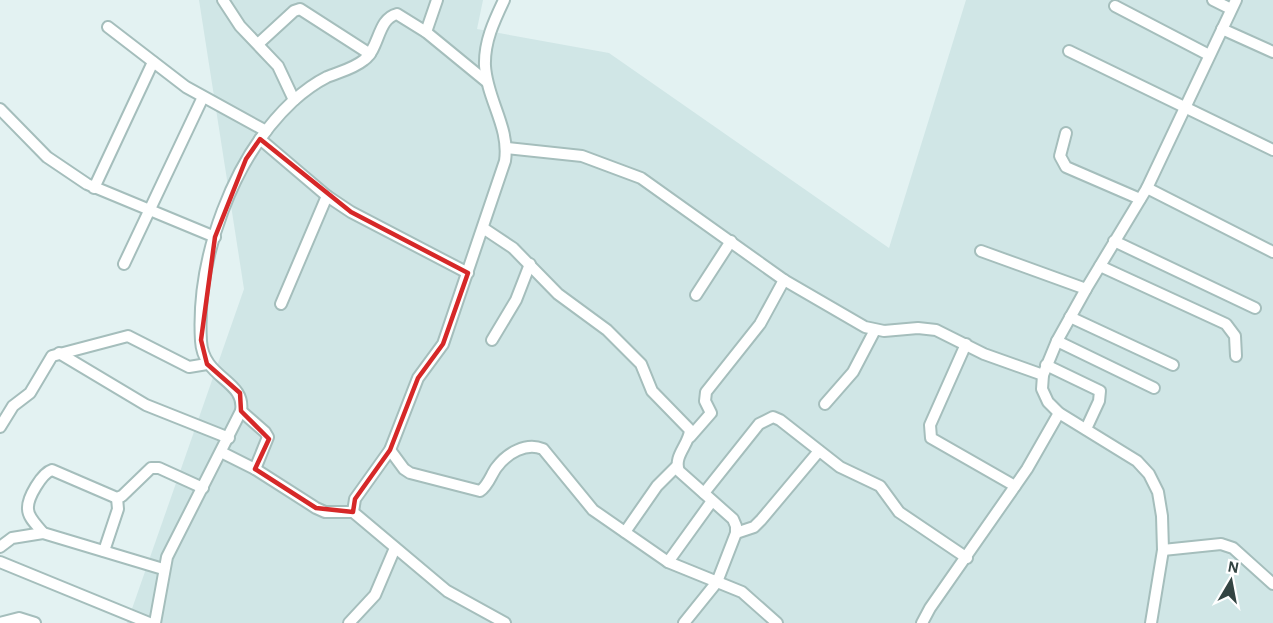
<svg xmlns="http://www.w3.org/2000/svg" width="1273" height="623" font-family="'Alegreya Sans',sans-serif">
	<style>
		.residential { fill: #d0e6e6 }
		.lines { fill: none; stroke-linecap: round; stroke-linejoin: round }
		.minor-casing { stroke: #a5bebc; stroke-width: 14 }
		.minor { stroke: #fff; stroke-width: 10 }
		.marked { fill: none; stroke: #d62828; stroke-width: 4.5; stroke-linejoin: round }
	</style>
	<rect width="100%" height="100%" fill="#e3f2f2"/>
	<path class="residential" d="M199,0H483L477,29L609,53L889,248L966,0H1273V623H127L244,289Z"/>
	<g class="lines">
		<defs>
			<g id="minor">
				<path d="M223,0L240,26L278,66L294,100"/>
				<path d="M504,0C494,21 484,42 485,66C487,100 510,127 505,161L443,344L418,378L390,450L355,499L353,512L447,591L505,623"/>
				<path d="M1213,0L1231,9"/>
				<path d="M1115,6L1209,55"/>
				<path d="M108,27L186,87L266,131"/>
				<path d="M1222,29L1273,52"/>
				<path d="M426,32L437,0"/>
				<path d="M258,44L294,11L300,9L370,54"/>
				<path d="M1069,51L1273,150"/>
				<path d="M0,109L47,157L87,184L215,237"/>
				<path d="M1066,133L1060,156L1066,167L1140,199"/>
				<path d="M260,139L327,196L351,212L468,273"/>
				<path d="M507,148L582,156L641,178L784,280L865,327L884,331L918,328L936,330L984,354L1043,375"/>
				<path d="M94,188L153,62"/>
				<path d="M1147,188L1273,252"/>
				<path d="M483,228L513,248L558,294L607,330L641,364L652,391L690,430C689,445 673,456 679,471L733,519L736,526V533L717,582L684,623"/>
				<path d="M1114,241L1255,308"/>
				<path d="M981,251L1086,289"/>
				<path d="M124,264L203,97"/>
				<path d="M1100,266L1226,324L1235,336L1236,356"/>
				<path d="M696,295L731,241"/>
				<path d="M281,304L327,196"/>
				<path d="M1070,317L1173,365"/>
				<path d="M492,340L516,300L530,264"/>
				<path d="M1057,341L1154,388"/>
				<path d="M966,344L930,425L931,438L1015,486"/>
				<path d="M59,353L146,405L229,438"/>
				<path d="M1046,365L1100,391L1099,401L1086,429"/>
				<path d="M825,404L853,372L875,330"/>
				<path d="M241,411L265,432L268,437L255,469"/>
				<path d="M0,427L13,406L30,393L52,356L128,336L189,367L207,364"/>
				<path d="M690,437L711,413L705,401L706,392L760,324L784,280"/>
				<path d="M390,450L404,469L410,473L480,491C488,486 491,475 496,468C507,453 526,442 543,449L593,510L668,562L742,592L777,623"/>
				<path d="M221,452L255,469L316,508L325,512H353"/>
				<path d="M704,493L759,424L773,417L780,420L840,467L880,486L899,512L967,558"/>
				<path d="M625,532L657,486L677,466"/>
				<path d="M43,533C38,526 28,518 28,509C27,498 42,473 52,470L117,498L122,496L151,468H159L203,488"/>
				<path d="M736,533L754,527L761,520L819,451"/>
				<path d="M0,547L12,538L43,533L163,569"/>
				<path d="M1163,550L1221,544L1233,548L1273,584"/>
				<path d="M104,551L118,509L117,498"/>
				<path d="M0,562L149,623"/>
				<path d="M668,562L712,501"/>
				<path d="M0,623L19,618L35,623"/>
				<path d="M155,623L167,557L241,411C246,380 203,379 201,341C196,258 233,157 293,101C303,92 315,83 327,77C339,72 353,69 364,60C380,48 377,19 397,14L426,32L487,82"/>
				<path d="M349,623L375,595L395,548"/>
				<path d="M922,623L930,608L1027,469L1059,413"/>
				<path d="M1151,623L1163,550L1162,516L1158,492L1149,474L1137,461L1059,413L1048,402L1042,389L1043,375L1057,341L1086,289L1147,188L1236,0"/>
			</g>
		</defs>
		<use href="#minor" class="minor-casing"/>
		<use href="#minor" class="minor"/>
	</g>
	<path class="marked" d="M260,139L351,212L468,273L443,344L418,378L390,450L355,499L353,512L316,508L255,469L269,439L241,411L240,393L207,364L201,340L215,237L246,159Z"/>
	<g transform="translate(1231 581) rotate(10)" stroke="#ffffff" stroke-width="4.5" paint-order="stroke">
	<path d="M0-4.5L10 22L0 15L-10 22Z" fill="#334442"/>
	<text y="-9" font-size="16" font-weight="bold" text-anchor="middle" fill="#334442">N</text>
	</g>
</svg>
